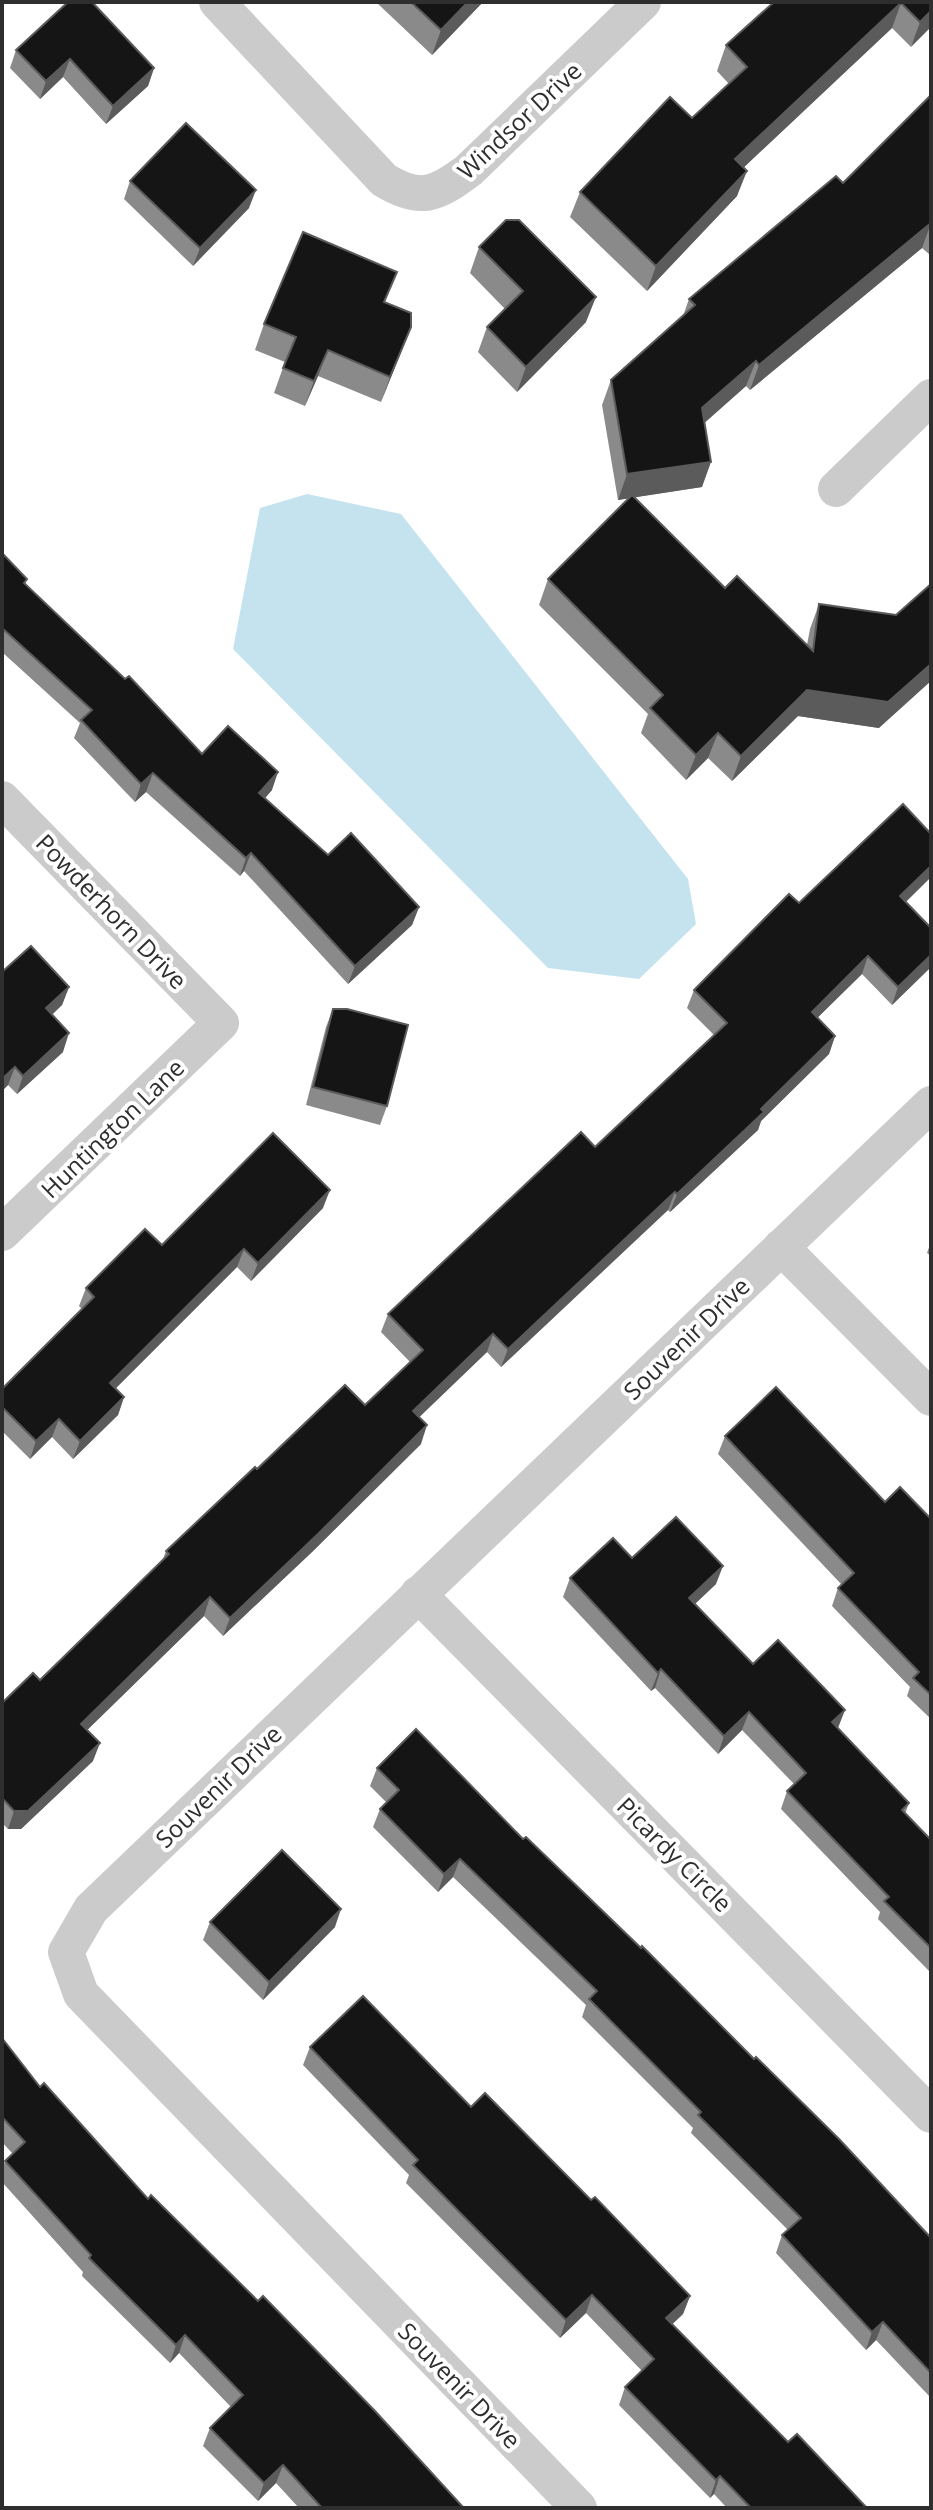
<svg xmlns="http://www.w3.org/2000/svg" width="933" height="2510" font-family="'Open Sans',sans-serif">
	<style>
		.water { fill: #c4e3ef }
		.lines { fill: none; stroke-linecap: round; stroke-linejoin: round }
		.minor { stroke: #cbcbcb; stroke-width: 36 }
		.wall { fill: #8a8a8a }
		.shaded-wall { fill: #5b5b5b }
		.building { fill: #151515; stroke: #5b5b5b; stroke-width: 2 }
		.labels { text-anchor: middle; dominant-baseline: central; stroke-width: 8; stroke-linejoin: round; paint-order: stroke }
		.street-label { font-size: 24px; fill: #2e2e2e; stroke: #fff }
	</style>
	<rect width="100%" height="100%" fill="#fff"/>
	<path class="water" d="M307,494L401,514L688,879L696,924L639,979L548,968L233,649L260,508Z"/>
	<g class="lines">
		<g class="minor">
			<path d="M217,2L384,180C420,202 436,195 469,170L643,2"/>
			<path d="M836,489L931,397"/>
			<path d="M2,799L221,1023L2,1233"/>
			<path d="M781,1247L931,1398"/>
			<path d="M418,1594L931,2115"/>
			<path d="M579,2508L81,1994L66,1952L91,1909L931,1104"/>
		</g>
	</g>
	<g class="wall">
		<path d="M376,2H483L432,55Z"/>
		<path d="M774,2H931L911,47L892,28L743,168L737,196L647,291L570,217L580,192L692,118L729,84L717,71L726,45Z"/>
		<path d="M16,50L154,68L148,86L106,124L63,77L40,99L10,68Z"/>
		<path d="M931,97V252L929,254L922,248L750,390L746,386L704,423L702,487L635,497L725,588L807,645L810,629L819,604L879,728L798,716L732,781L708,758L686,780L641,733L648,714L539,605L548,579L629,498L618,500L602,405L611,380L683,316L689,299L843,183Z"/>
		<path d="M130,181L249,208L193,266L124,199Z"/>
		<path d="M479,247L586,322L517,392L478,352L487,327L505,309L470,273Z"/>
		<path d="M385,303L401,352L381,402L318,376L305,406L274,393L285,362L255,350L264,324Z"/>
		<path d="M2,553L27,579L25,585L202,754L272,790L265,798L328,855L419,907L412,925L348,984L244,871L240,876L146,792L135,802L74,738L80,723L2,652Z"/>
		<path d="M931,834V877L906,902L931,928V967L892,1005L862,974L817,1018L835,1036L829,1054L761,1121L758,1130L670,1212L668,1210L501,1367L487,1352L419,1417L421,1444L312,1552L223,1636L204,1616L87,1730L93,1761L21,1829H8L2,1823V1703L40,1680L163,1559L166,1551L257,1469L365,1405L410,1362L381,1332L388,1314L595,1147L714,1035L687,1008L694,990L799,903Z"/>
		<path d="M2,972L69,987L62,1005L52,1015L63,1052L17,1094L8,1085L2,1091Z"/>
		<path d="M333,1009L387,1106L380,1125L306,1105L326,1027Z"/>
		<path d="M323,1208L251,1281L237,1267L116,1388L124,1397L118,1415L73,1459L52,1437L30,1459L2,1431V1389L82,1309L79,1306L86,1288L162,1245Z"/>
		<path d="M931,1242V1256L927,1253Z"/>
		<path d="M725,1436L885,1502L931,1519V1719L907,1696L910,1687L832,1606L838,1588L842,1585L718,1454Z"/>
		<path d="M632,1558L716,1584L695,1604L753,1664L838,1728L909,1803L905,1814L931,1840V1973L878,1919L880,1912L781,1809L787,1791L794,1784L742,1730L718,1754L655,1688L651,1691L563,1597L570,1578Z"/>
		<path d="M377,1768L523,1839L931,2238V2398L876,2340L866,2350L776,2253L782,2235L788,2230L691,2133L693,2128L582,2017L586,2005L453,1877L438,1892L373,1827L380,1809L386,1802L370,1786Z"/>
		<path d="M210,1922L335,1927L263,2000L203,1940Z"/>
		<path d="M2,2038L40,2087L148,2199L462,2506L461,2508H299L276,2483L258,2501L203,2446L210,2428L231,2407L179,2353L170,2363L82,2276L83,2272L2,2182V2170L5,2161L13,2154L2,2142Z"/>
		<path d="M310,2047L471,2107L591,2200L690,2296L683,2314L672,2324L788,2442L867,2508H727L714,2494L710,2498L619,2405L625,2387L642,2371L586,2313L560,2338L406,2183L409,2175L303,2065Z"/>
	</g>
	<g class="shaded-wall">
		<path d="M468,2H483L432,55L441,30Z"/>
		<path d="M901,3L892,28L725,185L735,159Z"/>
		<path d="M931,11V27L911,47L920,22Z"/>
		<path d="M70,59L63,77L40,99L46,81Z"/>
		<path d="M154,68L148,86L106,124L113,106Z"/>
		<path d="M747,171L737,196L647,291L656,266Z"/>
		<path d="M256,190L249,208L193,266L200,248Z"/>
		<path d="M931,223L922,248L750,390L759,365Z"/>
		<path d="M596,297L586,322L517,392L526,367Z"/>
		<path d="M411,327L381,402L390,377Z"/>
		<path d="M328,350L318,376L305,406L314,381Z"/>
		<path d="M756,361L746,386L692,434L702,408Z"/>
		<path d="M711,462L702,487L618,500L627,474Z"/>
		<path d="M931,664V681L879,728L798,716L732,781L741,756L807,690Z"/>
		<path d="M718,733L708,758L686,780L696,755Z"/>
		<path d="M278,772L272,790L253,812L259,793Z"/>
		<path d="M153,773L146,792L135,802L141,784Z"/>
		<path d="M251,853L244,871L240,876L246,858Z"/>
		<path d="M931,866V877L893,914L900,896Z"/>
		<path d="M419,907L412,925L348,984L355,966Z"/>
		<path d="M931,955V967L892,1005L898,987Z"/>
		<path d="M868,956L862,974L805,1030L812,1012Z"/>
		<path d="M69,987L62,1005L39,1026L46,1008Z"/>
		<path d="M69,1033L63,1052L17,1094L23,1076Z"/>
		<path d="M835,1036L829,1054L761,1121L758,1130L670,1212L677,1194Z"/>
		<path d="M15,1067L8,1085L2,1091V1079Z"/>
		<path d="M330,1190L323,1208L251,1281L258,1263Z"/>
		<path d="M675,1192L668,1210L501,1367L508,1349Z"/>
		<path d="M244,1249L237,1267L103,1401L110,1383Z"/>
		<path d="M493,1334L487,1352L407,1429L413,1411Z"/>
		<path d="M124,1397L118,1415L73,1459L80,1441Z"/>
		<path d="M59,1419L52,1437L30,1459L36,1441Z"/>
		<path d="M427,1425L421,1444L312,1552L223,1636L230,1618Z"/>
		<path d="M723,1566L716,1584L682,1616L689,1598Z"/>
		<path d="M210,1597L204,1616L75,1742L81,1724Z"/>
		<path d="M661,1669L655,1688L651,1691L658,1673Z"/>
		<path d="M845,1710L838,1728L832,1722Z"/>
		<path d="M749,1712L742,1730L718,1754L724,1736Z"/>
		<path d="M100,1743L93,1761L21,1829H8L14,1811Z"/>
		<path d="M460,1859L453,1877L438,1892L444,1874Z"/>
		<path d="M341,1909L335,1927L263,2000L269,1982Z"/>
		<path d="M592,2295L586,2313L560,2338L566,2320Z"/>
		<path d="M690,2296L683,2314L660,2336L666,2318Z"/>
		<path d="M883,2322L876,2340L866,2350L872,2332Z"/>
		<path d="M185,2335L179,2353L170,2363L176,2345Z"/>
		<path d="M283,2465L276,2483L258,2501L264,2483Z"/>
		<path d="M720,2476L714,2494L710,2498L716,2480Z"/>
	</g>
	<g class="building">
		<path d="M68,2H92L154,68L113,106L70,59L46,81L16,50Z"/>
		<path d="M411,2H468L441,30Z"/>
		<path d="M774,2H931V11L920,22L901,3L735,159L747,171L656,266L580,192L670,97L692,118L747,67L726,45Z"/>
		<path d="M930,96L931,97V223L759,365L756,361L702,408L711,462L627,474L611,380L695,305L689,299L836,176L843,183Z"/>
		<path d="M186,123L256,190L200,248L130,181Z"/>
		<path d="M506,220H519L596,297L526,367L487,327L523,291L479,247Z"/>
		<path d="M303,232L397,272L384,302L411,313V327L390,377L328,350L314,381L283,368L296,337L264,324Z"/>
		<path d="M632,495L725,588L737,576L813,651L819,604L896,615L931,584V664L888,702L807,690L741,756L718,733L696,755L650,708L663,695L548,579Z"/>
		<path d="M2,553L27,579L24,583L125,679L129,676L202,754L228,726L278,772L259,793L328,855L351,833L419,907L355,966L251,853L246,858L153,773L141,784L81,720L92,710L2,628Z"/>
		<path d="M903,804L931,834V866L900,896L931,928V955L898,987L868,956L812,1012L835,1036L761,1109L764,1112L677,1194L675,1192L508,1349L493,1334L413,1411L427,1425L318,1534L230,1618L210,1597L81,1724L100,1743L28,1811H14L2,1798V1703L33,1673L40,1680L169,1554L166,1551L255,1467L257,1469L345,1385L365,1405L423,1350L388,1314L581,1132L595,1147L727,1023L694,990L789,894L799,903Z"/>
		<path d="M31,946L69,987L46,1008L69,1033L23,1076L15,1067L2,1079V972Z"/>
		<path d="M333,1009H347L408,1025L387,1106L313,1087Z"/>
		<path d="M273,1133L330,1190L258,1263L244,1249L110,1383L124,1397L80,1441L59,1419L36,1441L2,1407V1389L94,1297L86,1288L145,1229L162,1245Z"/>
		<path d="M776,1387L885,1502L900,1487L931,1519V1695L913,1678L919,1672L838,1588L854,1573L725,1436Z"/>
		<path d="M676,1517L723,1566L689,1598L753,1664L778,1640L845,1710L832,1722L909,1803L902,1810L931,1840V1948L884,1901L889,1897L787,1791L806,1773L749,1712L724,1736L661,1669L658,1673L570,1578L613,1538L632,1558Z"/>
		<path d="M416,1729L523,1839L526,1837L641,1948L642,1946L754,2059L756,2057L840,2140L931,2238V2373L883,2322L872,2332L782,2235L801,2218L698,2115L701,2112L589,1999L597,1991L460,1859L444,1874L380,1809L399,1790L377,1768Z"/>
		<path d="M282,1850L341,1909L269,1982L210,1922Z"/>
		<path d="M363,1996L471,2107L485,2093L591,2200L595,2197L690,2296L666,2318L788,2442L797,2434L867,2508H751L720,2476L716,2480L625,2387L654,2359L592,2295L566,2320L413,2165L418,2160L310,2047Z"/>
		<path d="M2,2038L40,2087L44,2083L148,2199L151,2195L258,2301L263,2296L375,2411L462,2506L460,2508H322L283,2465L264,2483L210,2428L243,2395L185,2335L176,2345L89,2258L91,2255L5,2161L25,2142L2,2117Z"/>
	</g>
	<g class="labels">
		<g class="street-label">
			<text transform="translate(519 120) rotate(-43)">Windsor Drive</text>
			<text transform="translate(112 911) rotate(46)">Powderhorn Drive</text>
			<text transform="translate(112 1128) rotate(-44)">Huntington Lane</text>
			<text transform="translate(686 1338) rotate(-44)">Souvenir Drive</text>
			<text transform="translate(218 1786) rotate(-44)">Souvenir Drive</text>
			<text transform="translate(675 1854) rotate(45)">Picardy Circle</text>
			<text transform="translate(460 2385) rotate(46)">Souvenir Drive</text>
		</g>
	</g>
	<rect width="933" height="2510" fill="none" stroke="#2e2e2e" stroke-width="8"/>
</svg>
